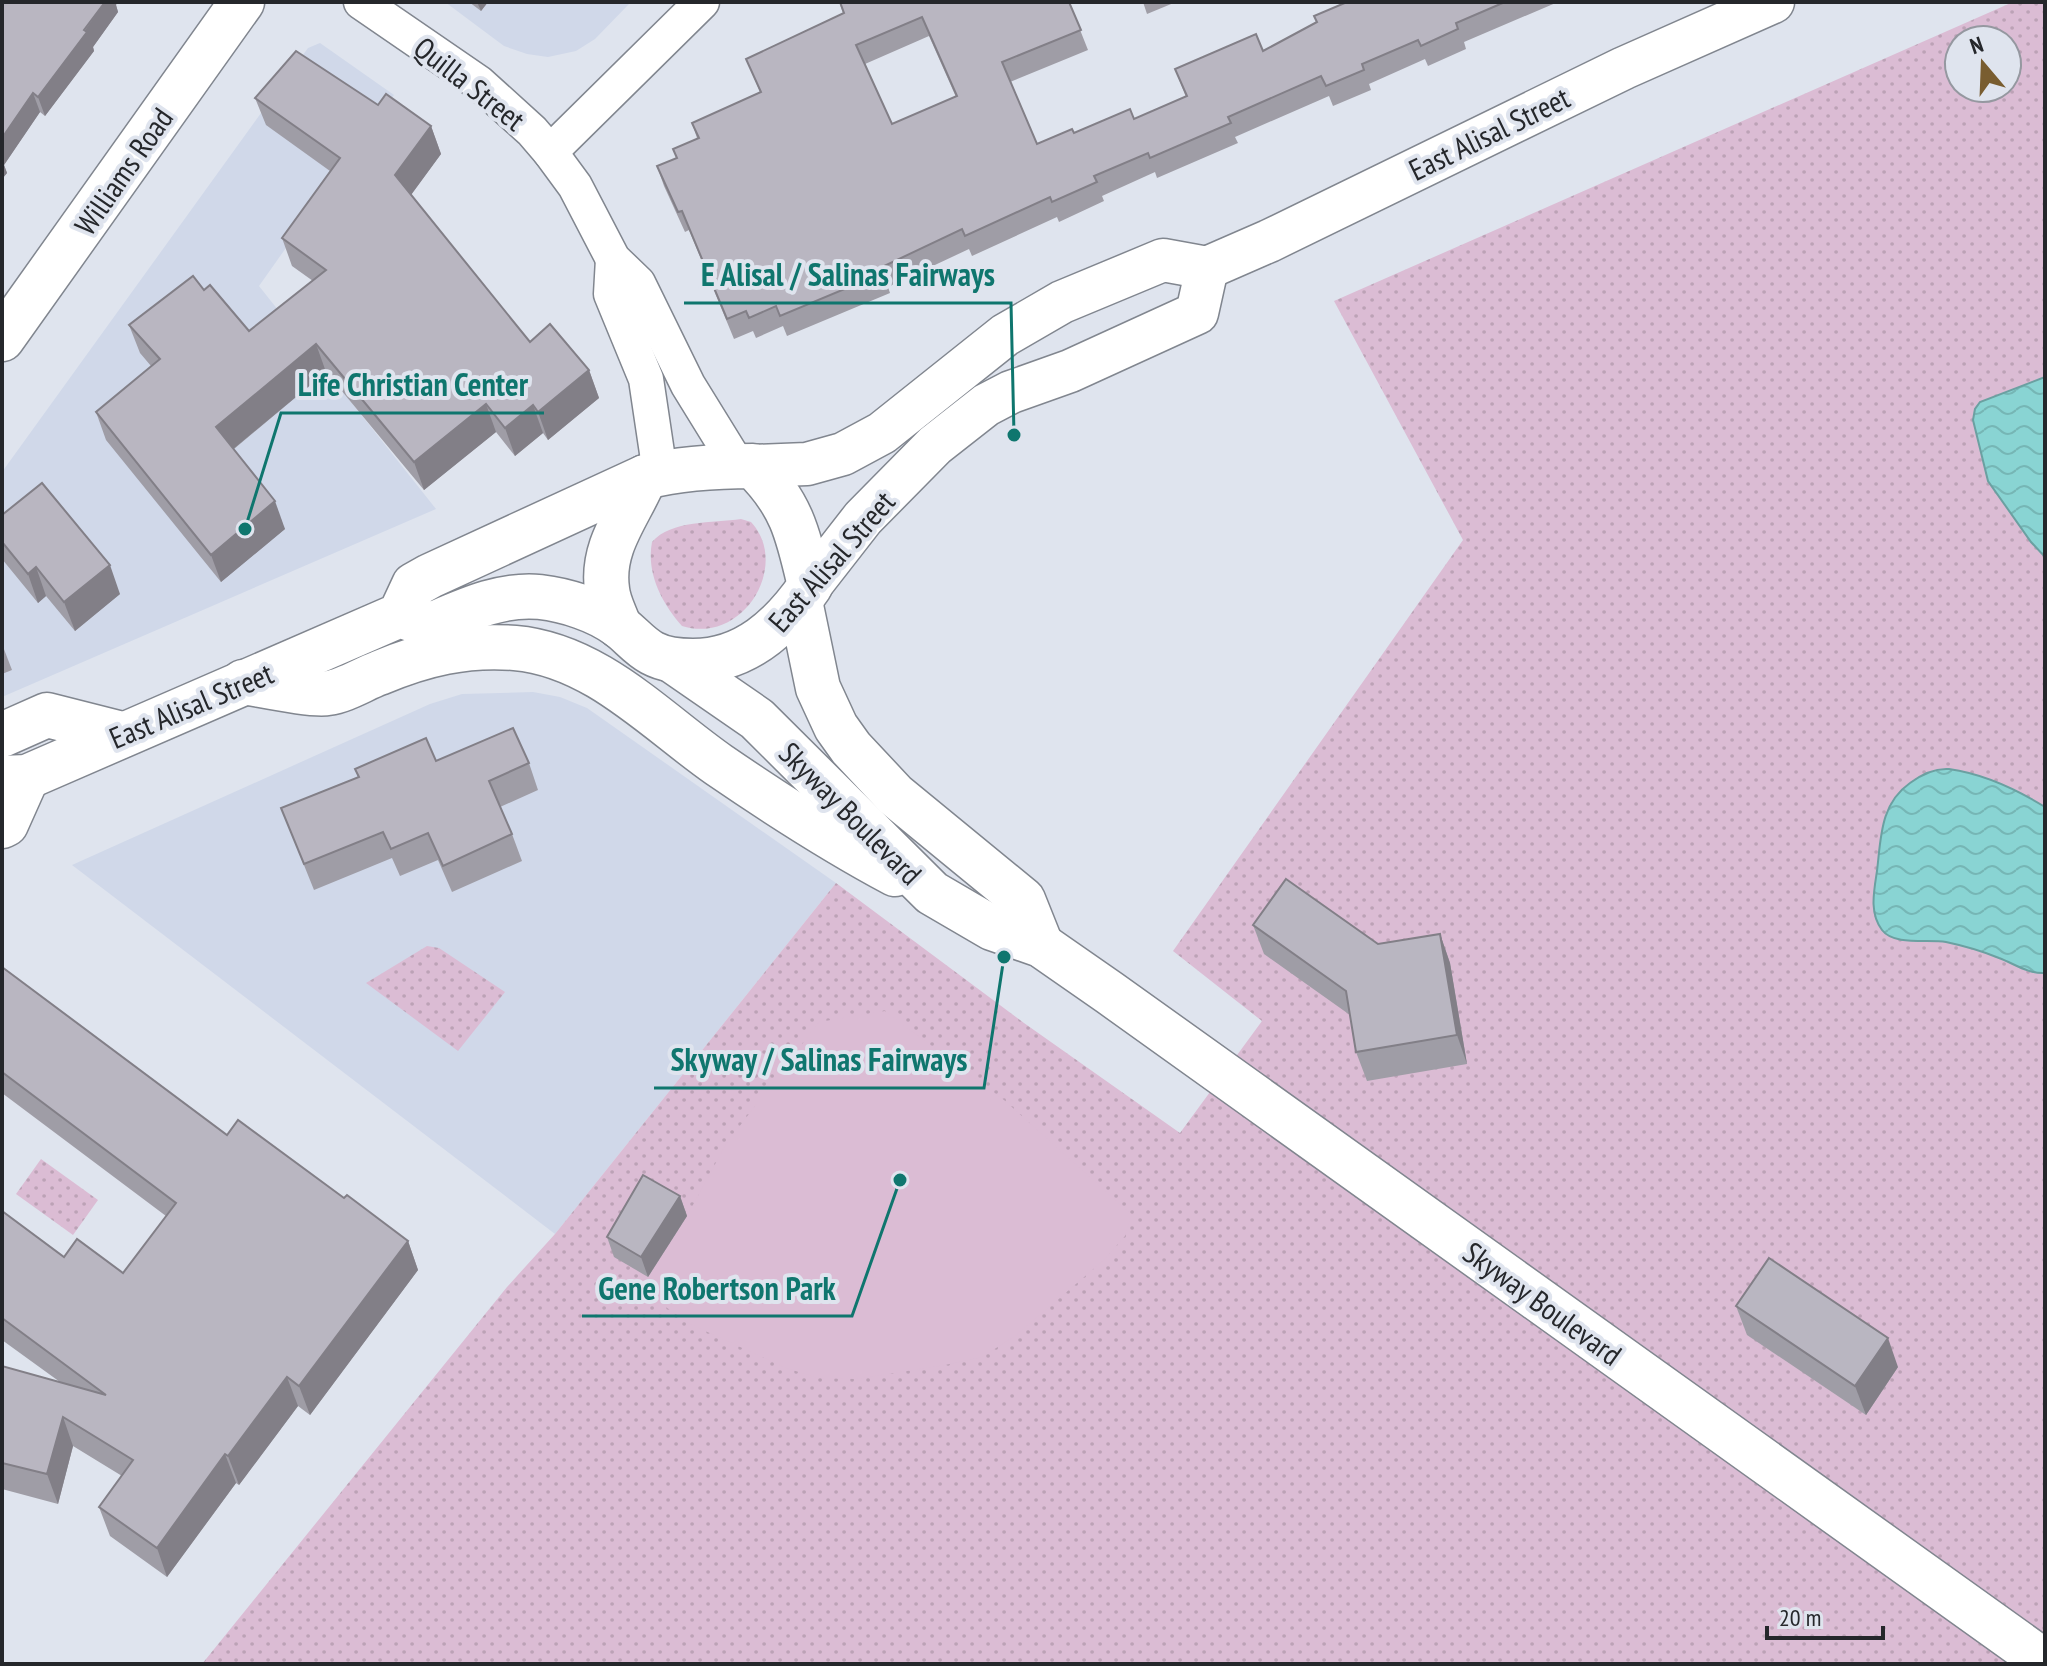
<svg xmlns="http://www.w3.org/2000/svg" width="2047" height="1666" font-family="'PT Sans Narrow',sans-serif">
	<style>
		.built { fill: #d0d8e9 }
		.green { fill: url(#green-dots); fill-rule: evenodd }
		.pitch { fill: #dbbcd4 }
		.water { fill: url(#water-waves); stroke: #6ba0a1; stroke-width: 2 }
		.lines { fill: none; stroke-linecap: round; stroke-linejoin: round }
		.minor-casing { stroke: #81868f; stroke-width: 37 }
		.tertiary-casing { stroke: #81868f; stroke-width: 45 }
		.secondary-casing { stroke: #81868f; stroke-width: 47 }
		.minor { stroke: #fff; stroke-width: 34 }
		.tertiary { stroke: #fff; stroke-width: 42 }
		.secondary { stroke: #fff; stroke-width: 44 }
		.wall { fill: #9f9da6; fill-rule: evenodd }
		.shaded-wall { fill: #827f87 }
		.building { fill: #b9b6c1; stroke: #827f87; stroke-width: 2; fill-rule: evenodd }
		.labels { text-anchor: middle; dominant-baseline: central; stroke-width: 8; stroke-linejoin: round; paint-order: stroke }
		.street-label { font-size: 30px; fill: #25272b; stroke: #dfe4ee }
		.leader { fill: none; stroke: #0f766e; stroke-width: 3 }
		.callout-dot { fill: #0f766e; stroke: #dfe4ee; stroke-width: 3 }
		.callout-label { font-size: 32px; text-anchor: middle; font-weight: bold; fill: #0f766e; stroke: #dfe4ee; stroke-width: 8; stroke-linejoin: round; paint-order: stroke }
	</style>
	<defs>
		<pattern id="green-dots" width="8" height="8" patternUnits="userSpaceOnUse" patternTransform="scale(2)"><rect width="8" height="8" fill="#dbbcd4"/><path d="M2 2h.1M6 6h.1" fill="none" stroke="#bca2b6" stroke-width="1.8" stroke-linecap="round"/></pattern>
		<pattern id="water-waves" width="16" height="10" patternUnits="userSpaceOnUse" patternTransform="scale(2)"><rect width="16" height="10" fill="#89d4d3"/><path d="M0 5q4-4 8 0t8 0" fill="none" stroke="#76b6b5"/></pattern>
	</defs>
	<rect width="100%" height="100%" fill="#dfe4ee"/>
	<g class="built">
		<path d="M445,2H631L595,39L576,51L548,57L527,54L504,46Z"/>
		<path d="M320,43L394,95L259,286L436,509L2,697V472L308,48Z"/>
		<path d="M533,692L560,697L587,708L836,883L555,1234L72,865L430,704L462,694Z"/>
	</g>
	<g class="green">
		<path d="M2013,2H2045V1664H202L507,1287L555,1234L836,883L1024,1023L1180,1133L1262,1021L1173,951L1463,540L1334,301ZM1959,40H2007V88H1959Z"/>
		<path d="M741,519L751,522C791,565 743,645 682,626C662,603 646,573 652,542C671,520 713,523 741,519Z"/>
		<path d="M427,946L439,948L505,992L458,1051L366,983Z"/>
		<path d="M41,1159L98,1200L73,1235L16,1194Z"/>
	</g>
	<path class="pitch" d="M885,1011L1004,1100L1132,1215L1125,1236L1104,1260L1015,1336L982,1357L945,1365L856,1379L818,1378L786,1368L690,1324L653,1298L648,1289V1277L687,1216L726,1144L819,1022Z"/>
	<g class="water">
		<path d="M2045,377V557L2031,542L1988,481L1973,420L1975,409L1980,402Z"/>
		<path d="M1949,769C1984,774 2016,789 2045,807V973C2028,974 2015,964 1999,958C1982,951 1965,946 1946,942C1928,939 1894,946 1882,930C1869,913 1874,891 1877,871C1881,838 1880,804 1910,783C1922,774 1934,768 1949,769Z"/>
	</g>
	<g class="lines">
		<defs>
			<g id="minor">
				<path d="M361,2L479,83L532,131L550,152L575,186L613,259L638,283L688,385L738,466"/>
				<path d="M550,152L702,2"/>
				<path d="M613,259L611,294L646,379L660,473"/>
			</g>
			<g id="tertiary">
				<path d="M753,466L807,464L843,454L882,433L1005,335L1062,302L1163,260L1207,268L1269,241L1624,68L1773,2"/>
				<path d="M810,586L863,518L935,445L986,405L1011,392L1070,371L1197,313L1207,268"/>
			</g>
			<g id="secondary">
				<path d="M2,339L242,2"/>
				<path d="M800,601L818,688L836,727L851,748L895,795L1023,900L1041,945"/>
				<path d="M619,626C615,614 608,602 607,589C601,546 629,515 645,477"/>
				<path d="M673,661L757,719L932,893L992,928L1041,945L1110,993L2045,1662"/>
				<path d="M243,682C262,685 313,696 328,693C344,691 363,679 379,673C424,654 466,644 515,648C596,655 656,721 719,765C776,804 833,841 895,874"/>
				<path d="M2,735L47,715L122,734"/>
				<path d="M2,778L27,777L400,615L414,585L430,576L645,477C681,468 716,466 753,466C792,504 798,534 810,586C782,627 745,661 693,661C678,661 665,660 652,653C639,646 631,635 619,626C598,610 566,600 540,597C501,593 464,611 429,626L400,615"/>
				<path d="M2,826L6,824L27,777"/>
			</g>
		</defs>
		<use href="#minor" class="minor-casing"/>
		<use href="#tertiary" class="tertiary-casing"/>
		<use href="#secondary" class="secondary-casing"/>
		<use href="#minor" class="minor"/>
		<use href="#tertiary" class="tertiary"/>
		<use href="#secondary" class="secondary"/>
	</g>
	<g class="wall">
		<path d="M2,2H117L116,5L118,12L93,47L94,51L45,116L40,112L4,165L7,173L2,179Z"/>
		<path d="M469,2H488L481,11Z"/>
		<path d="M839,2H1069L1088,50L1010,82L1037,144L1074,133L1134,119L1186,97L1175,69L1263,51L1316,22L1347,2H1558L1464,42L1466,49L1428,66L1425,59L1369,84L1371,90L1333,106L1329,96L1235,137L1238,143L1157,178L1155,172L1102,196L1104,201L1059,222L1057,217L972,256L969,249L888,287L890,293L787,336L783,326L756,338L753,331L734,339L689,230L685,232L664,186L657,166L676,158L697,138L692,123L760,92L746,59L843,13ZM929,36L956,97L892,124L865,64Z"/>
		<path d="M1143,2H1176L1147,14Z"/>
		<path d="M255,98L378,105L431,126L441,154L411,195L530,342L589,370L599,398L548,440L543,433L515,456L496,432L424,490L326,372L234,449L285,529L221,582L106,440L96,412L151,366L140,353L129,325L204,290L249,331L313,281L292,266L282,238L330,171L266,125Z"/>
		<path d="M2,515L120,594L75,631L46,596L38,603L2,559Z"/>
		<path d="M2,644L12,670L2,674Z"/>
		<path d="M436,761L529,763L538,790L500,807L512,834L522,861L452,892L438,860L400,876L392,858L314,890L281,808L358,777L355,769Z"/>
		<path d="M1253,925L1378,944L1440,934L1450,963L1467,1064L1367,1081L1356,1052L1350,1015L1264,954Z"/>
		<path d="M2,967L227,1135L344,1198L408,1241L418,1270L310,1415L298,1406L239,1485L236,1483L167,1577L110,1536L99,1507L122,1476L73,1446L58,1504L2,1489V1366L60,1382L2,1340V1211L64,1257L123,1273L166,1216L2,1093Z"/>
		<path d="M680,1196L687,1216L648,1277L614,1257L607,1237Z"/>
		<path d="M1736,1306L1898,1367L1866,1415L1747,1335Z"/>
	</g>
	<g class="shaded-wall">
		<path d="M105,2H117L116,5L118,12L93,47L94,51L45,116L38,97Z"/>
		<path d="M477,2H488L481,11Z"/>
		<path d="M33,93L40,112L4,165L7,173L2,179V138Z"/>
		<path d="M431,126L441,154L405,203L395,175Z"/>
		<path d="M316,344L326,372L226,455L216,427Z"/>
		<path d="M589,370L599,398L548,440L538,412Z"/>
		<path d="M486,404L496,432L424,490L414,462Z"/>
		<path d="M533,405L543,433L515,456L505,428Z"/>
		<path d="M275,501L285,529L221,582L211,555Z"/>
		<path d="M110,565L120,594L75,631L64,602Z"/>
		<path d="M36,567L46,596L38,603L28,574Z"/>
		<path d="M1440,934L1450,963L1467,1064L1457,1035Z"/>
		<path d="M680,1196L687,1216L648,1277L641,1257Z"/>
		<path d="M408,1241L418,1270L310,1415L299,1386Z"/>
		<path d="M1888,1338L1898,1367L1866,1415L1855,1386Z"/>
		<path d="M287,1377L298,1406L239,1485L228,1456Z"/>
		<path d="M63,1417L73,1446L58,1504L47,1474Z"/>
		<path d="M225,1454L236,1483L167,1577L157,1548Z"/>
	</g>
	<g class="building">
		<path d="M2,2H105L84,30L87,32L38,97L33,93L2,138Z"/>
		<path d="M840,2H1069L1081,30L1002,62L1037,144L1072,129L1074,133L1130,109L1134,119L1187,96L1175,69L1256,34L1263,51L1317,22L1314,16L1347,2H1505L1456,23L1458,29L1421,46L1418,40L1362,64L1364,70L1326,86L1321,76L1228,117L1231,123L1150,158L1148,153L1094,176L1097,182L1052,202L1050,197L965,236L962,229L880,268L883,273L780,316L776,306L749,318L746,311L727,319L682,211L678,212L657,166L677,158L673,149L699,138L692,123L761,92L746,59L844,13ZM922,17L957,96L892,124L856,45Z"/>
		<path d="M296,51L378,105L386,94L431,126L395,175L530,342L550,324L589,370L538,412L533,405L505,428L486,404L414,462L316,344L216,427L275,501L211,555L96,412L160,359L129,325L193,276L204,290L210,285L249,331L326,270L282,238L340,158L255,98Z"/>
		<path d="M42,483L110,565L64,602L36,567L28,574L2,542V515Z"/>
		<path d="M513,728L529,763L489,781L512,834L443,866L428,833L391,849L383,832L304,864L281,808L359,777L355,769L426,738L436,761Z"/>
		<path d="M1286,879L1378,944L1440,934L1457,1035L1356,1052L1346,991L1253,925Z"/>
		<path d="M2,967L227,1135L238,1120L344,1198L347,1195L408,1241L299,1386L287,1377L228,1456L225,1454L157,1548L99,1507L133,1460L63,1417L47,1474L2,1463V1366L106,1395L2,1318V1211L64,1257L77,1239L123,1273L176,1203L2,1072Z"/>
		<path d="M643,1175L680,1196L641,1257L607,1237Z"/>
		<path d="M1769,1258L1888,1338L1855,1386L1736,1306Z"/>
	</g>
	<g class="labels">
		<g class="street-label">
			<text transform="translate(470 83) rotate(38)">Quilla Street</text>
			<text transform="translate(1489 133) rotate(-26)">East Alisal Street</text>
			<text transform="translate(123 171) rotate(-55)">Williams Road</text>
			<text transform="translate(831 561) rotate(-49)">East Alisal Street</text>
			<text transform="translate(191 705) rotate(-23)">East Alisal Street</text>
			<text transform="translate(851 813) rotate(45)">Skyway Boulevard</text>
			<text transform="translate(1543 1303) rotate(36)">Skyway Boulevard</text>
		</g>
	</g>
	<path class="leader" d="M1014 435L1011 303H684M245 529L281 413H544M1004 957L984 1088H654M900 1180L852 1316H582"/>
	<g class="callout-dot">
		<circle cx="1014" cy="435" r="8"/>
		<circle cx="245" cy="529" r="8"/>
		<circle cx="1004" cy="957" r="8"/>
		<circle cx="900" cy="1180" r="8"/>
	</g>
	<g class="callout-label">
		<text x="848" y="286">E Alisal / Salinas Fairways</text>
		<text x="413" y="396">Life Christian Center</text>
		<text x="819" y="1071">Skyway / Salinas Fairways</text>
		<text x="717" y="1300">Gene Robertson Park</text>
	</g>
	<rect width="2047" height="1666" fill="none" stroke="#25272b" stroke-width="8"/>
	<g transform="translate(1983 64) rotate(341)"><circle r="38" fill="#dfe4ee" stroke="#9598a0" stroke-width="2"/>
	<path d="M0-6L14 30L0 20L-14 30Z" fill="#795d30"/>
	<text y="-12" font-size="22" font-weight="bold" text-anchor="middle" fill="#25272b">N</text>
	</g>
	<path d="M1767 1626v12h116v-12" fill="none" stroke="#25272b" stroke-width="4"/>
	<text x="1779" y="1626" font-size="24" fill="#25272b" stroke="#dfe4ee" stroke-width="6" paint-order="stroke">20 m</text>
</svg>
